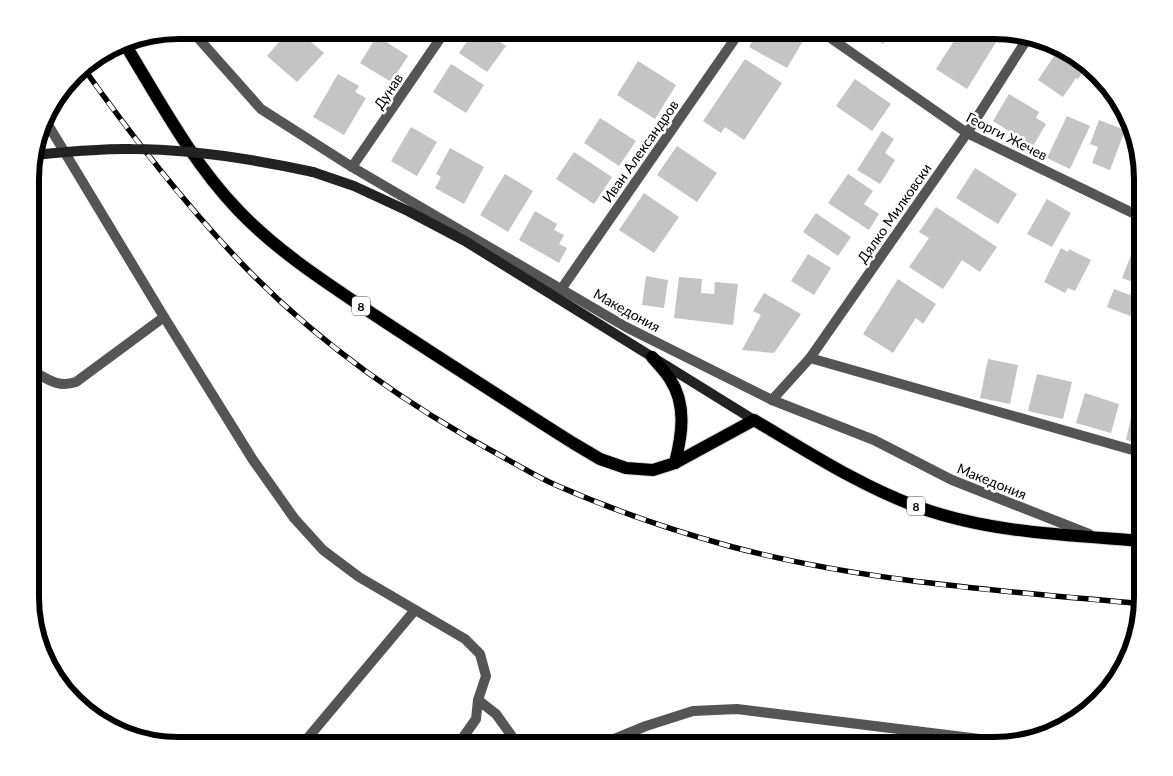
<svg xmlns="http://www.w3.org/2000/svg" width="1173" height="776" font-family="Lato,sans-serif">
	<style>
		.building { fill: #c4c4c4 }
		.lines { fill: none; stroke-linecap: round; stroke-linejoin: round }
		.primary-casing { stroke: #dbdbdb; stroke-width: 14 }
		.service { stroke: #555; stroke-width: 10 }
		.minor { stroke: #555; stroke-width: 10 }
		.secondary { stroke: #222; stroke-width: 10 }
		.primary { stroke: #000; stroke-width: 12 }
		.rail-casing { stroke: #000; stroke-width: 5.5 }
		.rail { stroke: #fff; stroke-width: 4; stroke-dasharray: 11; stroke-linecap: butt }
		.secondary-bridge { stroke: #222; stroke-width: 10 }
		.labels { text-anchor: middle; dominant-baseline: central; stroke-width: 5; stroke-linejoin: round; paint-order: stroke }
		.shield { fill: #fff; stroke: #4c4c4c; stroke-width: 1 }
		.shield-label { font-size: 12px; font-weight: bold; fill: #000 }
		.street-label { font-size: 14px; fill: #000; stroke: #fff }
		.rim { fill: none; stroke: #000; stroke-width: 6 }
	</style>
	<rect width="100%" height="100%" fill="#fff"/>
	<g class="building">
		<path d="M235,30H264L260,36L254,33L250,39Z"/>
		<path d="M289,30H297L324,53L297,82L267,56Z"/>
		<path d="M475,30H482L506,46L487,72L459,53Z"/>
		<path d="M519,30H536L531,37Z"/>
		<path d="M759,30H770L777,34L779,30H783L803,41L787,68L749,47Z"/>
		<path d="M865,30H894L883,44Z"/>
		<path d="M922,30H945L939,40Z"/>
		<path d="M961,30H994L1001,34L967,89L936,69Z"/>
		<path d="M377,36L408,56L391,82L360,63Z"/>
		<path d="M1060,47L1077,55L1087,66L1078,79L1076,78L1063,97L1038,80Z"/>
		<path d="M745,59L782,83L744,140L725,127L721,133L703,121Z"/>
		<path d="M638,61L676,85L655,119L617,95Z"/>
		<path d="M451,64L484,85L466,113L433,92Z"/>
		<path d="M338,74L359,86L355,92L366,98L344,135L313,117Z"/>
		<path d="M855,79L891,104L872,131L836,106Z"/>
		<path d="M1009,94L1039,112L1036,118L1046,124L1033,146L993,121Z"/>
		<path d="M1067,116L1090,126L1070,169L1047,158Z"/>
		<path d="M600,118L636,141L619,166L584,143Z"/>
		<path d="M1099,120L1125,130L1110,170L1092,163L1098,147L1090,144Z"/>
		<path d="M411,127L437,142L417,176L391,161Z"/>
		<path d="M882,131L894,139L885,153L895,160L880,184L857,170Z"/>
		<path d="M677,146L717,173L697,202L657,175Z"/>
		<path d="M450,148L484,167L464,204L435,188L441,177L436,174Z"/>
		<path d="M574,152L612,177L594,204L556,179Z"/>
		<path d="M975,168L1017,194L998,224L956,198Z"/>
		<path d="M505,174L533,191L508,232L480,215Z"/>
		<path d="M848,174L873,191L864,204L879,214L869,230L828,203Z"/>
		<path d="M644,193L679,217L654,253L619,230Z"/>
		<path d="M1047,199L1071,213L1052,247L1027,234Z"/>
		<path d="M936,207L997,247L980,272L962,260L943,289L909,267L929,238L919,232Z"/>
		<path d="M535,211L557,224L554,230L564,235L559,244L567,248L559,263L519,240Z"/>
		<path d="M816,213L851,237L838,256L803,232Z"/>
		<path d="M1139,235L1143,236V321L1107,307L1114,289L1130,295L1135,283L1122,278Z"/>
		<path d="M1061,248L1068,252L1069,249L1091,260L1075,291L1068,288L1065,293L1044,282Z"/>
		<path d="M808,254L831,268L814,295L791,281Z"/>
		<path d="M646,276L668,280L664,308L642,305Z"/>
		<path d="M679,277L702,279L701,293L714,294L715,282L738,284L733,325L674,318Z"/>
		<path d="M898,279L936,304L923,324L916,318L893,353L863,334Z"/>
		<path d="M764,293L801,314L774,353L742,350L761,315L753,311Z"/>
		<path d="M988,359L1018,365L1010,404L980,398Z"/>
		<path d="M1037,374L1072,382L1063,419L1028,411Z"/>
		<path d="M1085,393L1119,404L1111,433L1076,423Z"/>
		<path d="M1134,404L1143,406V444L1126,440Z"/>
	</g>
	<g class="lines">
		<defs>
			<g id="primary">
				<path d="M123,41C158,98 191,161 238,210C278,252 327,283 376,316C441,359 507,401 573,443L600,459L626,468L653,470L675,463L754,420C807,451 860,486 918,507C990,533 1068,535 1143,541"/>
				<path d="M652,357C658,364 665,371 670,379C687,405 682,435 675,463"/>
			</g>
		</defs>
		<use href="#primary" class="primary-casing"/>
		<g class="service">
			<path d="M31,370C48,379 57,388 76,382L164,317"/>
			<path d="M478,700L496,714L519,746"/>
			<path d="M301,746L415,610"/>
			<path d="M597,746L646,726L693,711L737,709L1012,743"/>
		</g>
		<g class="minor">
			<path d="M191,30L261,109L352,167L626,327L772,400L874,440L952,480L1089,534"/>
			<path d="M819,30L967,133L1143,218"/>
			<path d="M44,118L164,317L253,460L294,518L323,550L359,577L465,639L480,654L486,676L478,700L476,719L457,746"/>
			<path d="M352,167L446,30"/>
			<path d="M562,288L741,30"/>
			<path d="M810,358L1143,453"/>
			<path d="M772,400L810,358L967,133L1029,36"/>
		</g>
		<path class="secondary" d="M313,172L354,186L408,211L465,241L754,420"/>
		<use href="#primary" class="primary"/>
		<defs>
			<path id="rail" d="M82,66C133,138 186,206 247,269C321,345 410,407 503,457C521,467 539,478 558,486C613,510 671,530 729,546C863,582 1005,591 1143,604"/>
		</defs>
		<use href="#rail" class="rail-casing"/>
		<use href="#rail" class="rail"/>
		<path class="secondary-bridge" d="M33,155C66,152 99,148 132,149C193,149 253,159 313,172"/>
	</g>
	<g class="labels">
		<g class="shield">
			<rect x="352" y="296.5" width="18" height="19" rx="4"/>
			<rect x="907" y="496.5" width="18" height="19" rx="4"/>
		</g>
		<g class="shield-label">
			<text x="361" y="306">8</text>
			<text x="916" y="506">8</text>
		</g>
		<g class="street-label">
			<text transform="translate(388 91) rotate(-56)">Дунав</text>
			<text transform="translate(1007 136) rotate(27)">Георги Жечев</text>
			<text transform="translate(640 151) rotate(-55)">Иван Александров</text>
			<text transform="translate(894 213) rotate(-55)">Дялко Милковски</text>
			<text transform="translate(627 310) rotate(29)">Македония</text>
			<text transform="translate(992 481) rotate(22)">Македония</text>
		</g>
	</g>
	<path d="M0 0H1173V776H0ZM179 39H994A140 140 0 0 1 1134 179V597A140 140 0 0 1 994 737H179A140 140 0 0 1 39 597V179A140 140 0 0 1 179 39Z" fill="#fff" fill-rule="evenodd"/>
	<path class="rim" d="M179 39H994A140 140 0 0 1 1134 179V597A140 140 0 0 1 994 737H179A140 140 0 0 1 39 597V179A140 140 0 0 1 179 39Z"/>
</svg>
